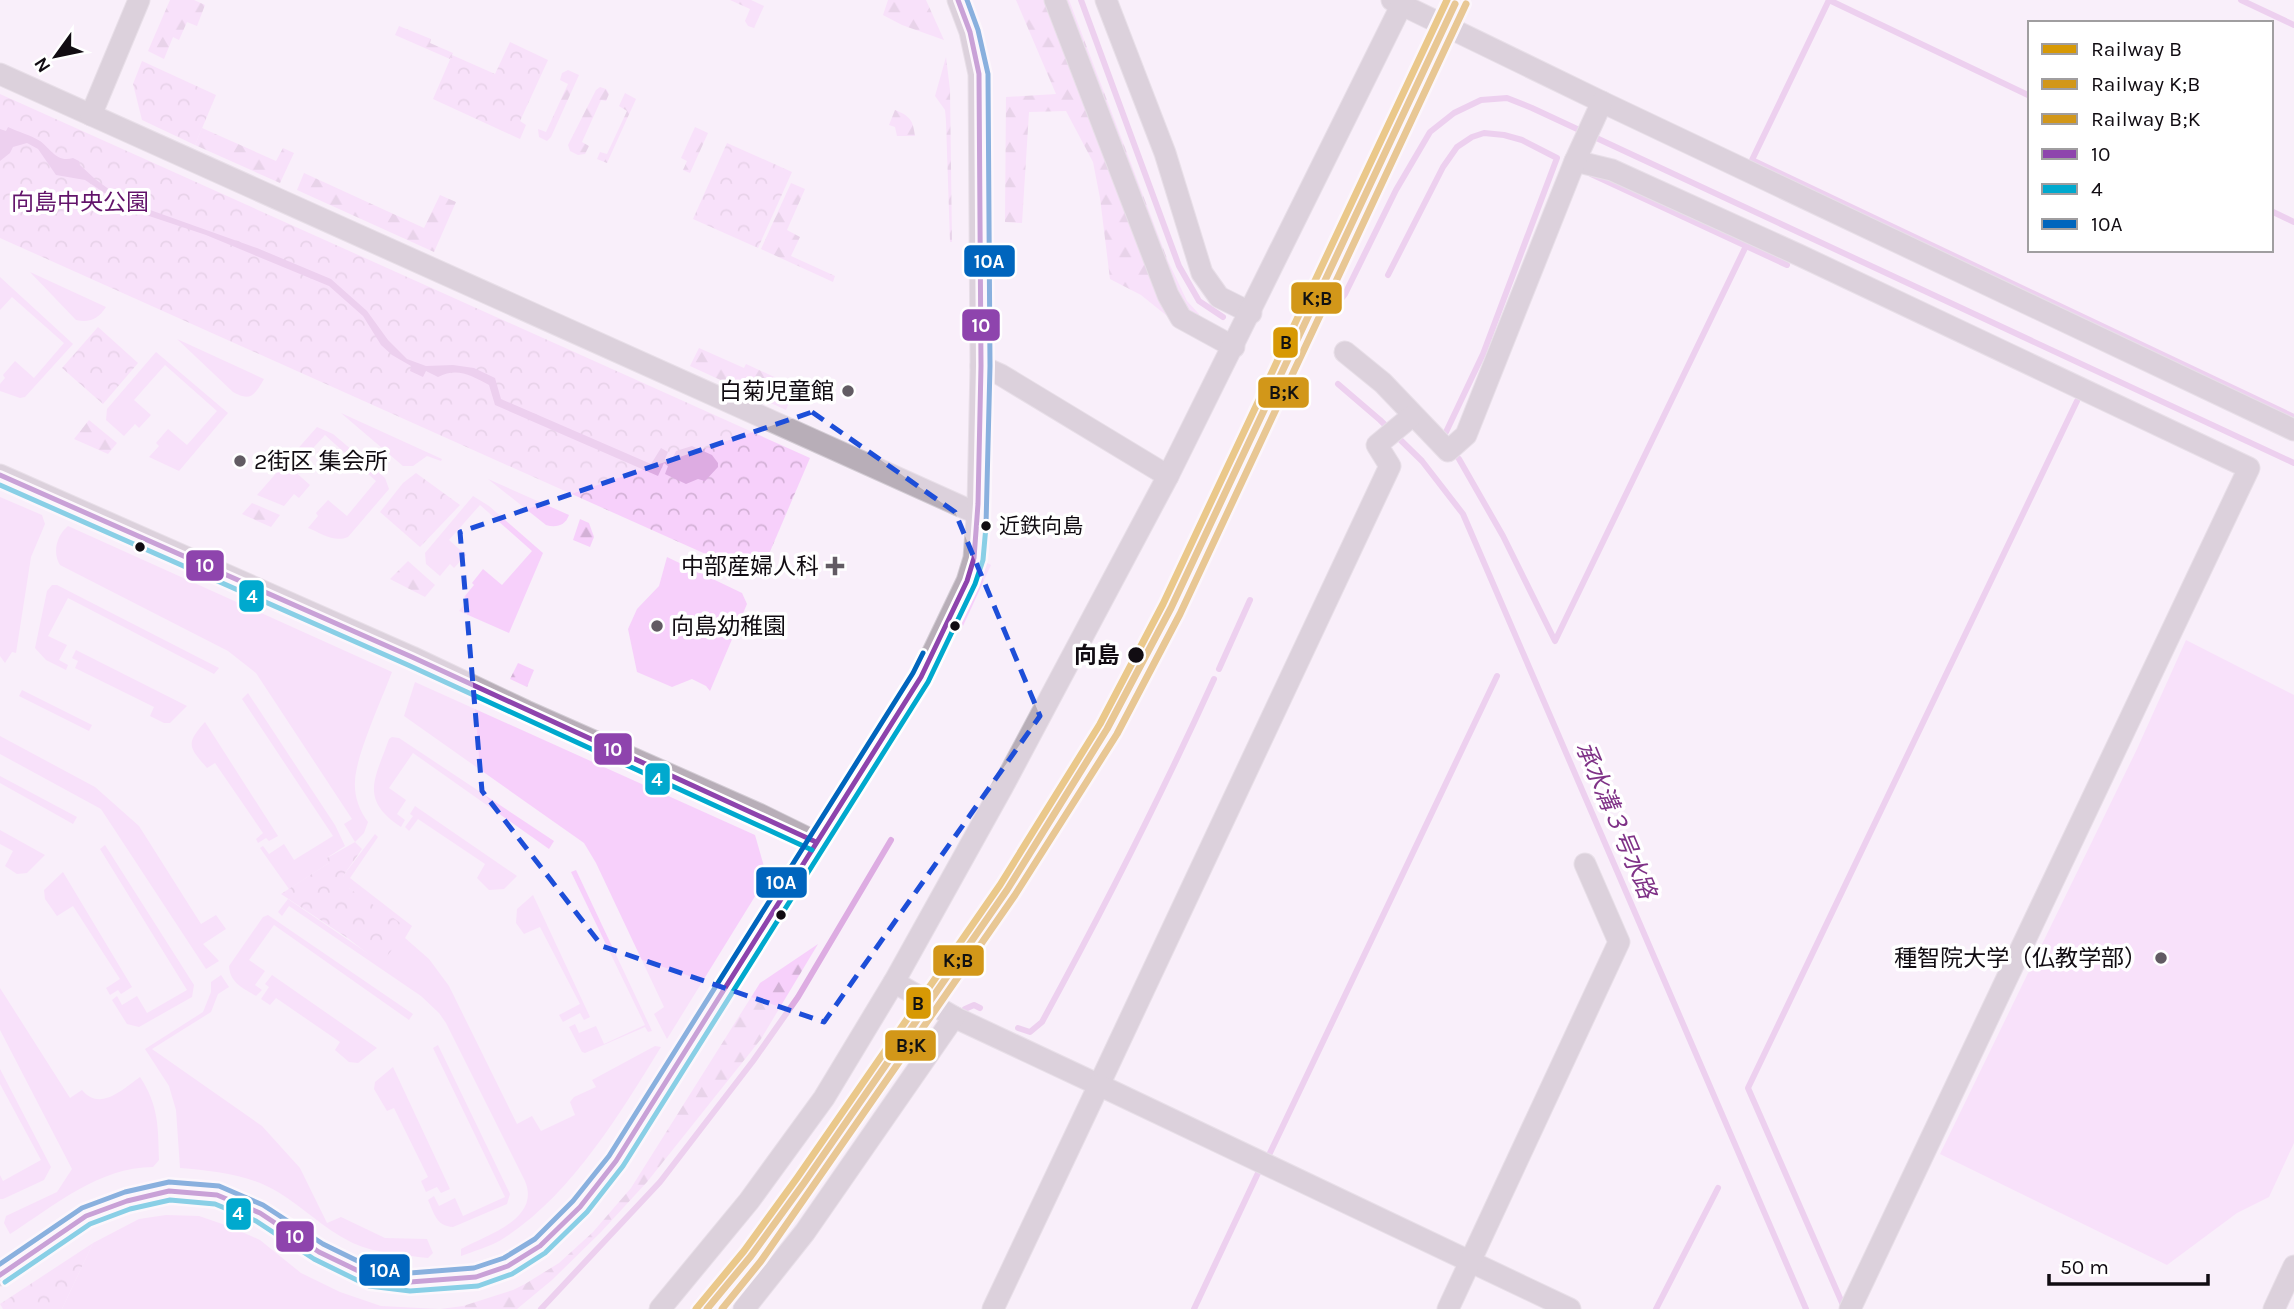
<svg xmlns="http://www.w3.org/2000/svg" width="2294" height="1309" font-family="Karla,'Noto Sans JP',sans-serif">
	<style>
		.grass { fill: #f7d0fb }
		.forest { fill: url(#forest-firs) }
		.park { fill: url(#park-crowns) }
		.water { fill: #ddace2 }
		.lines { fill: none; stroke-linecap: round; stroke-linejoin: round }
		.stream { stroke: #ddace2; stroke-width: 6 }
		.minor-casing { stroke: #d3ccd4; stroke-width: 23 }
		.minor { stroke: #b8aeb8; stroke-width: 21 }
		.bus-1-casing { stroke: #fff; stroke-width: 10 }
		.bus-2-casing { stroke: #fff; stroke-width: 10 }
		.bus-3-casing { stroke: #fff; stroke-width: 10 }
		.bus-1 { stroke: #8e44ad; stroke-width: 5 }
		.bus-2 { stroke: #00a9ce; stroke-width: 5 }
		.bus-3 { stroke: #0065bd; stroke-width: 5 }
		.rail-1-casing { stroke: #fff; stroke-width: 12 }
		.rail-2-casing { stroke: #fff; stroke-width: 12 }
		.rail-3-casing { stroke: #fff; stroke-width: 12 }
		.rail-1 { stroke: #d79904; stroke-width: 7 }
		.rail-2 { stroke: #d29719; stroke-width: 7 }
		.rail-3 { stroke: #d29719; stroke-width: 7 }
		.marked { fill: none; stroke: #1d4ed8; stroke-width: 5; stroke-dasharray: 14 9; stroke-linejoin: round }
		.poi-dot { fill: #625b63; stroke: #fff; stroke-width: 2.5 }
		.bus-dot { fill: #110c12; stroke: #fff; stroke-width: 2.5 }
		.labels { text-anchor: middle; dominant-baseline: central; stroke-width: 7; stroke-linejoin: round; paint-order: stroke }
		.bus-label { font-size: 21px; fill: #110c12; stroke: #fff; text-anchor: start }
		.park-label { font-size: 23px; fill: #62136a; stroke: #fff }
		.poi-label { font-size: 23px; fill: #110c12; stroke: #fff; text-anchor: end }
		.stop-label { font-size: 23px; font-weight: bold; fill: #110c12; stroke: #fff; text-anchor: end }
		.water-label { font-size: 24px; font-style: italic; fill: #7f3287; stroke: #fff }
		.line-badge { stroke: #fff; stroke-width: 2.5 }
		.badge-label { font-size: 19px; text-anchor: middle; font-weight: bold; fill: #fff }
		.pale-badge-label { font-size: 19px; text-anchor: middle; font-weight: bold; fill: #111 }
	</style>
	<defs>
		<pattern id="forest-firs" width="22" height="20" patternUnits="userSpaceOnUse" patternTransform="scale(1.75)"><rect width="22" height="20" fill="#f7d0fb"/><path d="M5 1l3.5 6h-7zM16 11l3.5 6h-7z" fill="#d3b1d6"/></pattern>
		<pattern id="park-crowns" width="20" height="18" patternUnits="userSpaceOnUse" patternTransform="scale(1.75)"><rect width="20" height="18" fill="#f7d0fb"/><path d="M2 6a3 3 0 1 1 6 0M12 15a3 3 0 1 1 6 0" fill="none" stroke="#d3b1d6"/></pattern>
	</defs>
	<rect width="100%" height="100%" fill="#f9effa"/>
	<g class="grass">
		<path d="M30,272L106,307C98,319 90,323 76,320Z"/>
		<path d="M0,277L73,344L25,397L20,398L0,391V384L5,378L3,375L15,361L34,378L64,343L12,297L0,310Z"/>
		<path d="M177,339L264,379C255,395 250,402 233,392Z"/>
		<path d="M156,352L228,413L179,471L149,457L159,446L156,443L168,429L187,445L217,411L165,365L134,400L151,415L139,428L135,424L124,436L106,420L107,409Z"/>
		<path d="M341,413L442,459L441,461L427,456L413,466H403Z"/>
		<path d="M317,427L333,434L385,478L389,489L348,537C334,543 321,533 308,528L318,516L316,513L328,500L347,516L376,481L325,435L293,470L310,485L299,498L294,494L284,506L257,495Z"/>
		<path d="M488,479L569,515C565,526 556,528 546,525Z"/>
		<path d="M473,496L489,506L543,553L509,633L459,611L467,601L464,597L474,585L472,583L483,569L502,585L532,551L480,505L449,540L466,555L454,568L450,564L440,576L426,564L425,553Z"/>
		<path d="M0,497L42,515L45,524L31,557L16,653L12,652L5,663L0,656Z"/>
		<path d="M1039,518L1049,519L1070,533V536L1062,540L1035,522Z"/>
		<path d="M68,526L392,672C382,699 356,755 355,781C354,796 359,810 368,822L364,833L355,842L344,824L352,819L256,673L228,651L60,565C52,552 57,535 68,526Z"/>
		<path d="M667,557L742,593L747,604L710,691L706,686L692,679L672,687L637,672L628,629L637,609L659,586Z"/>
		<path d="M978,558L991,565L963,626L960,617Z"/>
		<path d="M52,585H57L219,668L214,674L68,598L48,636L67,645L59,660L68,665L66,670L46,660L35,648L47,591Z"/>
		<path d="M2186,640L2294,695V1143L2269,1197L2237,1213L2167,1265L1940,1154L2137,749Z"/>
		<path d="M76,650L187,706L170,723H164L150,716L154,707L75,668L78,661L72,658Z"/>
		<path d="M415,682L755,835L767,877L667,1039L654,1014L664,1007L596,863L584,843L404,716Z"/>
		<path d="M22,690L92,725L89,731L19,696Z"/>
		<path d="M248,693L335,825L345,846L328,857L329,863L289,889L260,848L263,846L269,854L284,844L294,860L333,836L242,699Z"/>
		<path d="M205,722L278,836L269,841L266,838L258,843L256,839L263,833L215,763L207,768C189,747 185,744 205,722Z"/>
		<path d="M0,736L95,787L139,826L201,924L216,915L226,929L203,944L219,961L206,969L101,809L0,754Z"/>
		<path d="M392,737L399,738L554,841L549,849L413,753L389,788L406,800L397,814L405,820L401,827C359,799 375,779 389,739Z"/>
		<path d="M0,776L77,817L73,824L0,783Z"/>
		<path d="M415,806L517,876L504,889L489,890L477,878L485,864L418,819L409,831L405,827L413,816L410,814Z"/>
		<path d="M0,830L45,855L27,873L17,874L5,866L13,851L0,844Z"/>
		<path d="M375,834L378,837L350,878L412,926L405,938L429,959L449,986L517,1124L532,1116L541,1131L575,1115L570,1102L574,1097L596,1087L592,1080L655,1046L661,1047C619,1115 570,1197 501,1240C489,1247 474,1251 461,1256V1249C487,1235 541,1219 525,1181L446,1023L439,1013L421,996L289,906L282,916L278,912L288,899L382,963L372,906L349,888L343,876Z"/>
		<path d="M105,845L194,985L192,997L139,1027L127,1024L112,1000L117,996L122,1005L137,996L147,1013L187,990L100,849Z"/>
		<path d="M576,870L652,1031L648,1032L645,1027L585,1053L582,1052L569,1027L575,1024L579,1033L596,1026L604,1044L645,1025L571,872Z"/>
		<path d="M63,872L132,987L121,994L118,990L110,995L106,988L120,979L73,906L57,916L45,899L44,890Z"/>
		<path d="M533,895L590,1017L584,1020L580,1013L563,1022L559,1015L580,1004L540,927L524,934L516,923L517,909Z"/>
		<path d="M268,915L413,1014L409,1020L274,925L249,960L265,971L255,985L262,990L256,996C243,988 230,983 229,966L263,917Z"/>
		<path d="M221,975L229,987L218,994L211,1012L152,1049L262,1126L300,1168L327,1223L341,1217L385,1238L427,1239L433,1253L428,1258C403,1255 371,1253 349,1241C323,1228 303,1207 278,1192C248,1174 214,1171 180,1168L176,1110L169,1086L145,1049L203,1012L211,992V982Z"/>
		<path d="M272,975L377,1048L358,1063L349,1062L335,1050L340,1042L276,998L270,1005L261,999L269,987L265,984Z"/>
		<path d="M0,988L70,1098L82,1090C100,1112 123,1089 140,1077C159,1106 158,1127 159,1160L153,1167C99,1167 54,1206 10,1234L4,1223L6,1216L57,1192L72,1169L0,1030Z"/>
		<path d="M438,1045L510,1194L507,1204L453,1227C436,1226 434,1213 428,1200L434,1196L439,1206L455,1198L463,1216L505,1197L433,1048Z"/>
		<path d="M393,1067L450,1189L441,1193L437,1187L426,1192L421,1181L428,1177L394,1108L387,1111L374,1089L375,1082Z"/>
		<path d="M0,1069L51,1167L44,1180L3,1199H0V1175L3,1181L41,1160L0,1084Z"/>
		<path d="M166,1215L199,1216L231,1227L260,1240L301,1273L340,1292L381,1306L440,1309L463,1306L465,1309H62L93,1243L139,1219Z"/>
	</g>
	<g class="forest">
		<path d="M170,0H194L205,5L197,26L187,22L179,40L173,37L164,59L148,51Z"/>
		<path d="M730,0H751L764,6L754,28L748,26L745,21L750,9Z"/>
		<path d="M888,0H926L944,40L902,25L883,15Z"/>
		<path d="M1016,0H1069L1168,261L1187,301L1199,314L1192,336L1141,295L1110,279L1100,198L1093,162L1066,111L1029,112L1022,223L1005,222L1006,97L1056,94Z"/>
		<path d="M399,26L431,39L430,43L453,53L450,59L395,35Z"/>
		<path d="M946,57L950,90L952,242H950L946,121L945,110L935,96Z"/>
		<path d="M568,70L579,75L551,137L547,141L539,137L538,129L546,132L568,84L560,80L562,73Z"/>
		<path d="M600,87L606,89L609,94L606,101L601,100L582,142L589,146L585,154L578,155L570,151L568,145L596,90Z"/>
		<path d="M625,93L636,99L607,163L597,159L600,152L607,154L627,111L619,106Z"/>
		<path d="M895,110C910,116 913,120 915,136H897L895,127L889,125Z"/>
		<path d="M695,127L708,133L690,173L683,170L687,161L681,158Z"/>
		<path d="M202,128L276,161L283,148L294,153L280,183L195,145Z"/>
		<path d="M304,173L424,228L440,195L456,202L434,252L297,190Z"/>
		<path d="M791,183L805,189L787,230L800,237L791,256L835,276L833,282L761,249Z"/>
		<path d="M699,348L744,368L746,364L796,387L786,410L690,366Z"/>
		<path d="M89,420L117,443L108,454L74,439Z"/>
		<path d="M252,503L280,515L271,527L242,514Z"/>
		<path d="M580,519L589,523L594,537L590,547L573,540Z"/>
		<path d="M408,561L435,585L425,597L390,579Z"/>
		<path d="M518,663L534,670L527,687L510,679Z"/>
		<path d="M818,944L761,1039L647,1182L601,1232L552,1280L517,1309H465L463,1306L513,1290L525,1284L559,1263L593,1232L631,1188L760,983Z"/>
	</g>
	<g class="park">
		<path d="M510,42L548,60L520,121L526,125L520,139L433,99L452,55L495,74Z"/>
		<path d="M142,61L216,95L195,145L142,120L133,84Z"/>
		<path d="M0,94L810,458L763,568L748,573L0,238Z"/>
		<path d="M727,143L792,172L758,248L693,219Z"/>
		<path d="M98,327L138,363L103,404L62,368Z"/>
		<path d="M416,473L460,505L420,547L380,512L403,483Z"/>
		<path d="M355,842L362,849L343,876L351,885L349,888C367,902 385,911 403,925L391,951L381,964L349,939L281,894L329,863L327,858Z"/>
		<path d="M93,1243L62,1309H3L0,1304Z"/>
	</g>
	<path class="water" d="M8,127C18,132 31,135 40,141C51,149 57,163 73,158L79,161L80,165L95,179L125,201L257,248L331,279L367,311L388,340L407,359L426,366L453,365L474,368L495,378L501,399L651,464L661,448L668,452L665,459L671,462L676,451L692,446L712,455L718,463V467L705,481L698,479L686,484L665,474L668,466L664,463L658,476L495,405L489,385C471,376 458,367 438,377L426,371L423,377L410,371L411,366L392,355L381,345L363,316L329,286L206,235L122,207L109,196L85,180L56,175L38,149L27,143L13,147L10,153L0,161V129L6,131Z"/>
	<g class="lines">
		<g class="stream">
			<path d="M1081,0L1179,266L1199,301L1223,317"/>
			<path d="M1829,0L1752,160L2294,417"/>
			<path d="M1829,0L2030,96"/>
			<path d="M2241,0L2294,25"/>
			<path d="M1591,174L1787,265"/>
			<path d="M2271,211L2294,222"/>
			<path d="M1388,275L1443,167L1457,147L1472,137L1484,133L1504,135L1522,140L1557,158L1483,354L1446,432"/>
			<path d="M1336,306L1345,294L1396,190L1430,132L1454,113L1481,100L1507,98L1532,108L2294,463"/>
			<path d="M1299,358L1304,354"/>
			<path d="M1338,384L1380,420L1422,461L1463,514L1806,1309"/>
			<path d="M1459,459L1503,536L1555,641L1746,246"/>
			<path d="M1219,669L1250,600"/>
			<path d="M965,1009L974,1005L980,1008"/>
			<path d="M1018,1028L1030,1032L1042,1022C1103,910 1161,796 1214,679"/>
			<path d="M1269,1155L1497,676"/>
			<path d="M1843,1305L1748,1088L2077,401"/>
			<path d="M541,1309L660,1182L753,1061L798,997L891,840"/>
			<path d="M1194,1309L1259,1171"/>
			<path d="M1656,1309L1718,1188"/>
		</g>
		<defs>
			<g id="minor">
				<path d="M1055,0L1168,295L1181,318L1234,347"/>
				<path d="M1106,0L1165,153L1202,273L1219,297L1251,313"/>
				<path d="M1392,0L1602,102L2294,430"/>
				<path d="M0,74L978,514"/>
				<path d="M91,115L139,0"/>
				<path d="M1575,161L1612,170L1799,255L2249,468L1850,1309"/>
				<path d="M1345,352L1383,383L1448,451L1466,435L1575,161L1602,102"/>
				<path d="M981,366L1001,375L1168,476"/>
				<path d="M0,475L412,657L526,711L759,814L816,842"/>
				<path d="M894,982L954,1017L1099,1085L1390,466L1377,445L1412,416"/>
				<path d="M0,1275L86,1216L127,1201L169,1191L217,1195L260,1213L319,1252L371,1277L410,1282L445,1281L476,1277L508,1266L540,1246L580,1207L616,1161L921,677L967,581L974,558L978,504L981,366L979,74L970,32L958,0"/>
				<path d="M660,1309L749,1201L824,1098L894,982L1002,788L1168,476L1404,0"/>
				<path d="M744,1309L805,1232L954,1017"/>
				<path d="M993,1309L1099,1085L1570,1309"/>
				<path d="M1448,1309L1619,942L1585,864"/>
				<path d="M2274,1309L2294,1266"/>
			</g>
		</defs>
		<use href="#minor" class="minor-casing"/>
		<use href="#minor" class="minor"/>
		<defs>
			<g id="bus-1">
				<path d="M0,475L412,657L816,842"/>
				<path d="M0,1275L86,1216L127,1201L169,1191L217,1195L260,1213L319,1252L371,1277L410,1282L476,1277L508,1266L540,1246L580,1207L616,1161L921,677L967,581L974,558L978,504L981,366L979,74L970,32L958,0"/>
			</g>
			<g id="bus-2">
				<path d="M0,485L408,665L812,850"/>
				<path d="M5,1282L90,1224L130,1209L170,1200L215,1204L256,1221L314,1259L369,1286L410,1291L478,1286L512,1274L545,1253L587,1212L623,1166L928,682L975,584L983,560L986,526"/>
			</g>
			<g id="bus-3">
				<path d="M967,0L978,30L988,74L990,366L986,525"/>
				<path d="M0,1264L82,1208L125,1192L169,1182L219,1186L263,1205L323,1244L374,1269L410,1273L474,1268L504,1258L535,1239L573,1201L609,1156L913,673L923,653"/>
			</g>
		</defs>
		<use href="#bus-1" class="bus-1-casing"/>
		<use href="#bus-2" class="bus-2-casing"/>
		<use href="#bus-3" class="bus-3-casing"/>
		<use href="#bus-1" class="bus-1"/>
		<use href="#bus-2" class="bus-2"/>
		<use href="#bus-3" class="bus-3"/>
		<defs>
			<path id="rail-1" d="M696,1309L744,1251L797,1178L1000,885L1100,724L1163,604L1447,0"/>
			<path id="rail-2" d="M707,1309L751,1256L804,1183L1007,890L1107,729L1171,608L1455,4"/>
			<path id="rail-3" d="M722,1309L761,1261L1015,895L1117,734L1180,614L1466,4"/>
		</defs>
		<use href="#rail-1" class="rail-1-casing"/>
		<use href="#rail-2" class="rail-2-casing"/>
		<use href="#rail-3" class="rail-3-casing"/>
		<use href="#rail-1" class="rail-1"/>
		<use href="#rail-2" class="rail-2"/>
		<use href="#rail-3" class="rail-3"/>
	</g>
	<path d="M0 0H2294V1309H0ZM812,412L955,512L1040,716L824,1022L602,946L482,791L460,532Z" fill="#f9effa" fill-opacity=".55" fill-rule="evenodd"/>
	<path class="marked" d="M812,412L955,512L1040,716L824,1022L602,946L482,791L460,532Z"/>
	<g class="poi-dot">
		<circle cx="848" cy="391" r="7"/>
		<circle cx="240" cy="461" r="7"/>
		<path d="M831.5 555.5h7v7h7v7h-7v7h-7v-7h-7v-7h7z"/>
		<circle cx="657" cy="626" r="7"/>
		<circle cx="2161" cy="958" r="7"/>
	</g>
	<g class="bus-dot">
		<circle cx="986" cy="526" r="6"/>
		<circle cx="140" cy="547" r="6"/>
		<circle cx="955" cy="626" r="6"/>
		<circle cx="1136" cy="655" r="9"/>
		<circle cx="781" cy="915" r="6"/>
	</g>
	<g class="labels">
		<g class="bus-label">
			<text x="999" y="526">近鉄向島</text>
		</g>
		<g class="park-label">
			<text x="80" y="202">向島中央公園</text>
		</g>
		<g class="poi-label">
			<text x="834" y="391">白菊児童館</text>
			<text x="254" y="461" text-anchor="start">2街区 集会所</text>
			<text x="819" y="566">中部産婦人科</text>
			<text x="671" y="626" text-anchor="start">向島幼稚園</text>
			<text x="2147" y="958">種智院大学（仏教学部）</text>
		</g>
		<g class="stop-label">
			<text x="1120" y="655">向島</text>
		</g>
		<g class="water-label">
			<text transform="translate(1616 820) rotate(67)">承水溝３号水路</text>
		</g>
	</g>
	<g class="line-badge">
		<rect x="963" y="244" width="53" height="34" rx="7" fill="#0065bd"/>
		<rect x="1290" y="281" width="53" height="34" rx="7" fill="#d29719"/>
		<rect x="961" y="308" width="40" height="34" rx="7" fill="#8e44ad"/>
		<rect x="1272" y="326" width="27" height="33" rx="7" fill="#d79904"/>
		<rect x="1257" y="376" width="53" height="33" rx="7" fill="#d29719"/>
		<rect x="185" y="549" width="40" height="33" rx="7" fill="#8e44ad"/>
		<rect x="238" y="579" width="27" height="34" rx="7" fill="#00a9ce"/>
		<rect x="593" y="732" width="40" height="34" rx="7" fill="#8e44ad"/>
		<rect x="644" y="762" width="27" height="34" rx="7" fill="#00a9ce"/>
		<rect x="755" y="866" width="53" height="33" rx="7" fill="#0065bd"/>
		<rect x="932" y="944" width="53" height="33" rx="7" fill="#d29719"/>
		<rect x="905" y="986" width="27" height="34" rx="7" fill="#d79904"/>
		<rect x="884" y="1029" width="53" height="33" rx="7" fill="#d29719"/>
		<rect x="225" y="1197" width="27" height="34" rx="7" fill="#00a9ce"/>
		<rect x="275" y="1220" width="40" height="33" rx="7" fill="#8e44ad"/>
		<rect x="358" y="1253" width="53" height="34" rx="7" fill="#0065bd"/>
	</g>
	<g class="badge-label">
		<text x="989" y="268">10A</text>
		<text x="981" y="332">10</text>
		<text x="205" y="572">10</text>
		<text x="252" y="603">4</text>
		<text x="613" y="756">10</text>
		<text x="657" y="786">4</text>
		<text x="781" y="889">10A</text>
		<text x="238" y="1220">4</text>
		<text x="295" y="1243">10</text>
		<text x="385" y="1277">10A</text>
	</g>
	<g class="pale-badge-label">
		<text x="1317" y="305">K;B</text>
		<text x="1286" y="349">B</text>
		<text x="1284" y="399">B;K</text>
		<text x="958" y="967">K;B</text>
		<text x="918" y="1010">B</text>
		<text x="911" y="1052">B;K</text>
	</g>
	<rect x="2028" y="21" width="245" height="231" fill="#ffffff" stroke="#a09ea0" stroke-width="2"/>
	<rect x="2042" y="44" width="35" height="10" fill="#d79904" stroke="#a09ea0" stroke-width="2"/>
	<text x="2091" y="56" font-size="21" fill="#110c12">Railway B</text>
	<rect x="2042" y="79" width="35" height="10" fill="#d29719" stroke="#a09ea0" stroke-width="2"/>
	<text x="2091" y="91" font-size="21" fill="#110c12">Railway K;B</text>
	<rect x="2042" y="114" width="35" height="10" fill="#d29719" stroke="#a09ea0" stroke-width="2"/>
	<text x="2091" y="126" font-size="21" fill="#110c12">Railway B;K</text>
	<rect x="2042" y="149" width="35" height="10" fill="#8e44ad" stroke="#a09ea0" stroke-width="2"/>
	<text x="2091" y="161" font-size="21" fill="#110c12">10</text>
	<rect x="2042" y="184" width="35" height="10" fill="#00a9ce" stroke="#a09ea0" stroke-width="2"/>
	<text x="2091" y="196" font-size="21" fill="#110c12">4</text>
	<rect x="2042" y="219" width="35" height="10" fill="#0065bd" stroke="#a09ea0" stroke-width="2"/>
	<text x="2091" y="231" font-size="21" fill="#110c12">10A</text>
	<g transform="translate(56 56) rotate(237)" stroke="#ffffff" stroke-width="5" paint-order="stroke">
	<path d="M0-5L12 26L0 18L-12 26Z" fill="#110c12"/>
	<text y="-10" font-size="19" font-weight="bold" text-anchor="middle" fill="#110c12">N</text>
	</g>
	<path d="M2049 1274v10h159v-10" fill="none" stroke="#110c12" stroke-width="3.5"/>
	<text x="2060" y="1274" font-size="21" fill="#110c12" stroke="#ffffff" stroke-width="5" paint-order="stroke">50 m</text>
</svg>
